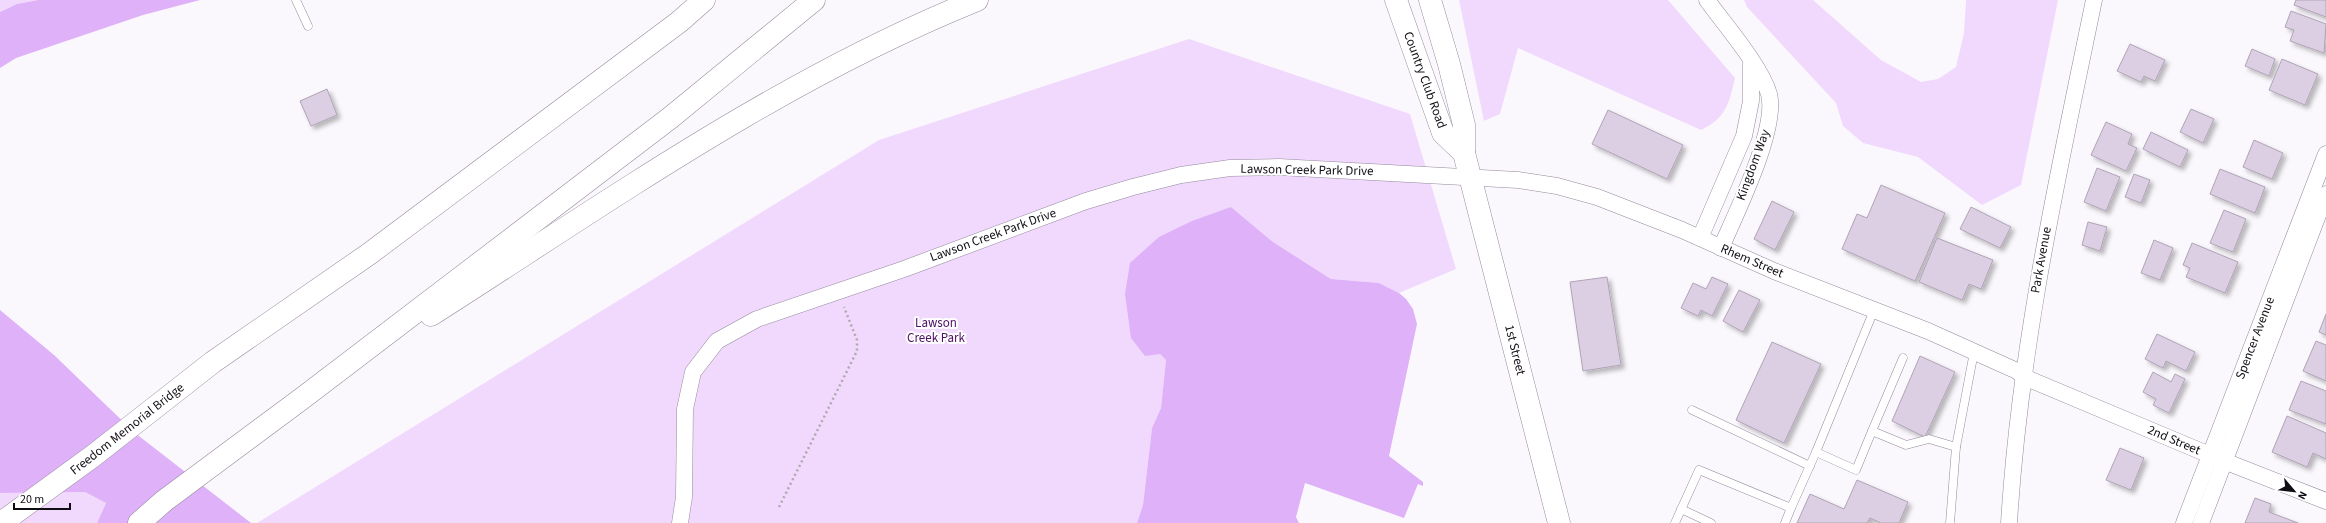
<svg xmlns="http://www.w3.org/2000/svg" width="2326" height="523" font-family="'Source Sans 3',sans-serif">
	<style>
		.green { fill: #f0d9fd }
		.water { fill: #deb1f8 }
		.building { fill: #dccfe4; stroke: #afa3b6; filter: url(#shadow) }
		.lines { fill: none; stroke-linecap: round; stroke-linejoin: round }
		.lane-casing { stroke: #95899c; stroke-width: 9 }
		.street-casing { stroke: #95899c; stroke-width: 17 }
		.secondary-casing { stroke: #95899c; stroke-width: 23 }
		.highway-casing { stroke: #95899c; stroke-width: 23 }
		.path { stroke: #adaaaf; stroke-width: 2.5; stroke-dasharray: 2 3; stroke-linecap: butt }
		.lane { stroke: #fff; stroke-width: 8 }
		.street { stroke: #fff; stroke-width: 16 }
		.secondary { stroke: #fff; stroke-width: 22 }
		.highway { stroke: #fff; stroke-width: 22 }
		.labels { text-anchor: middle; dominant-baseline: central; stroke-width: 4; stroke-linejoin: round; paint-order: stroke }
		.street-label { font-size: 13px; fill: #110d14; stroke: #fff }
		.park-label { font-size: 13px; fill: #4c1164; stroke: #fff }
	</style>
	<defs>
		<filter id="shadow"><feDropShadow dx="3.5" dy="3.5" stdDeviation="2" flood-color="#0004"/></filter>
	</defs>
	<rect width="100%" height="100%" fill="#fbf8fd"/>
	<g class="green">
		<path d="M0,0H38L17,4L0,12Z"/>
		<path d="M1459,0H1668L1735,78C1729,104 1726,118 1701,130L1518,48L1500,114L1484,121Z"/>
		<path d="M1744,0H1813L1881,60L1921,82L1938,79L1956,67L1964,33L1966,0H2058L2021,185L1982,205L1918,157L1863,143L1843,126L1836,103L1747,7Z"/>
		<path d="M1189,39L1410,114L1456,269L1399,293L1379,283L1331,279L1273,242L1231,207L1160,354L1166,360L1161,408L1152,428L1143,505L1137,523H257L879,140Z"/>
		<path d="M85,492L106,503L97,523H0V493Z"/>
	</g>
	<g class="water">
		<path d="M38,0H200L143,15L16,58L0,68V12L17,4Z"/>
		<path d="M1231,207L1273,242L1331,279L1379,283L1399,293L1406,299L1413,309L1417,324L1389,456L1423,482V486L1418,484L1404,518L1305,483L1296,517L1299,523H1137L1143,505L1152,428L1161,408L1166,360L1160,354L1145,356L1131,338L1125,294L1130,263L1159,237L1192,221Z"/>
		<path d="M0,310L54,355L135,433L251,523H97L106,503L85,492L0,493Z"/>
	</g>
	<g class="building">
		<path d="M2296,0H2326V17L2294,5Z"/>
		<path d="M2291,11L2326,24L2324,53L2290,41L2294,30L2285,27Z"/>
		<path d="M2130,44L2165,60L2155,81L2144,76L2141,82L2117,71Z"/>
		<path d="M2252,49L2275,59L2269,76L2245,66Z"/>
		<path d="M2282,59L2318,74L2305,105L2269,90Z"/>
		<path d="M327,89L337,115L311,126L300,101Z"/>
		<path d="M2191,109L2214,119L2203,143L2180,132Z"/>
		<path d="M1608,110L1683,145L1667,179L1592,144Z"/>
		<path d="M2106,122L2132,134L2128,144L2137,148L2126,171L2091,155Z"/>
		<path d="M2151,132L2188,150L2180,167L2143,149Z"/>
		<path d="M2254,140L2283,153L2272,179L2243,167Z"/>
		<path d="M2097,168L2120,177L2106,211L2084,202Z"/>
		<path d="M2220,169L2265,187L2255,213L2210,194Z"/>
		<path d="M2134,174L2150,180L2141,203L2125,197Z"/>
		<path d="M1881,185L1945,213L1915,281L1842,249L1857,214L1867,218Z"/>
		<path d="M1772,201L1794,212L1775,250L1754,239Z"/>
		<path d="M1971,207L2011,227L2000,248L1960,229Z"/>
		<path d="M2224,210L2246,219L2233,252L2210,243Z"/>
		<path d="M2088,222L2107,227L2100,251L2082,245Z"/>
		<path d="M1937,238L1993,260L1981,289L1969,284L1962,300L1919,282Z"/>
		<path d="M2154,240L2173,248L2160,280L2141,273Z"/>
		<path d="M2192,243L2238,262L2225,293L2186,277L2190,268L2183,265Z"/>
		<path d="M1607,277L1621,365L1583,371L1570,282Z"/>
		<path d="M1712,277L1728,284L1712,316L1701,310L1698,316L1681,308L1693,283L1706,289Z"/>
		<path d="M1739,290L1760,300L1743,332L1723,321Z"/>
		<path d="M2326,314V335L2319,332Z"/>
		<path d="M2157,334L2195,352L2186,371L2166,361L2163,368L2145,359Z"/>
		<path d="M2316,341L2326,345V381L2303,371Z"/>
		<path d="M1772,342L1821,364L1784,443L1736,420Z"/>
		<path d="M1920,356L1955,372L1925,437L1892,421Z"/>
		<path d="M2153,372L2171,382L2175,374L2185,379L2169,413L2153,405L2156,399L2143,392Z"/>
		<path d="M2301,381L2326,391V424L2289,410Z"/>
		<path d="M2287,416L2326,433V459L2313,453L2307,467L2272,452Z"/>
		<path d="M2120,448L2144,458L2131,490L2106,480Z"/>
		<path d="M1857,480L1908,502L1899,523H1881L1870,518L1867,523H1797L1810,494L1844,509Z"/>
		<path d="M2255,498L2271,504L2269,512L2298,523H2245Z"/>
	</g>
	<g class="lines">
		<defs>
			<g id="lane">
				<path d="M296,0L308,26"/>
				<path d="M1903,358L1872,431L1906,445L1929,439L1956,447"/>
				<path d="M1692,410L1810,466"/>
				<path d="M1816,452L1856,470L1872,431"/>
				<path d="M1791,508L1816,452L1874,310"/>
				<path d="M1681,509L1711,523"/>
				<path d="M1675,523L1699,470L1791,508L1785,523"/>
				<path d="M1950,523L1956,447L1974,352"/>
			</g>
			<g id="street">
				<path d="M1707,0C1725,25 1761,66 1769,94C1778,129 1736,213 1721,248"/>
				<path d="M1700,238L1744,136L1751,101V64"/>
				<path d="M680,523L684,497L685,409L693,372L717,341L757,319L904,269L1086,201L1133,187L1181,175L1230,168L1279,167L1518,180L1557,186L1597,197L1682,230L1774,271L1928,331L2017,371L2024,377L2224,461L2326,501"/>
				<path d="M2009,523C2020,344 2058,175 2094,0"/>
				<path d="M2184,523L2326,154"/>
				<path d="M2201,523L2326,194"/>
			</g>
			<g id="secondary">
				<path d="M1396,0L1443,133L1464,153"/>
				<path d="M1430,0L1449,64L1464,125V153L1559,523"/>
			</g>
			<g id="highway">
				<path d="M431,315C608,202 781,79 977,0"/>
				<path d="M1,523L93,456L213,362L369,254L679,22L704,0"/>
				<path d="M139,523L164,501L304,397L670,118L814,0"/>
			</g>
		</defs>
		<use href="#lane" class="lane-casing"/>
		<use href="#street" class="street-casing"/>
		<use href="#secondary" class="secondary-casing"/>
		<use href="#highway" class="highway-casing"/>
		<path class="path" d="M779,507L857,351V340L844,307"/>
		<use href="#lane" class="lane"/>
		<use href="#street" class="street"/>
		<use href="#secondary" class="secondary"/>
		<use href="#highway" class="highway"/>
	</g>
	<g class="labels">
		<g class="street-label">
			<text transform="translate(1425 80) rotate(70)">Country Club Road</text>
			<text transform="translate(1753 165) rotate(-70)">Kingdom Way</text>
			<text transform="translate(1307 170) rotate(1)">Lawson Creek Park Drive</text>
			<text transform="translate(993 235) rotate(-20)">Lawson Creek Park Drive</text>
			<text transform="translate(2041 260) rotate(-80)">Park Avenue</text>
			<text transform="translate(1752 261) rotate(23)">Rhem Street</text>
			<text transform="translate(2255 338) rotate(-69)">Spencer Avenue</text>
			<text transform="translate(1515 350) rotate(76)">1st Street</text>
			<text transform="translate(127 429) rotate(-38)">Freedom Memorial Bridge</text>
			<text transform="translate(2174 440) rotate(23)">2nd Street</text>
		</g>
		<g class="park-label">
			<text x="936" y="323">Lawson<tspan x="936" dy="15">Creek Park</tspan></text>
		</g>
	</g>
	<g transform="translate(2294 491) rotate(118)" stroke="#ffffff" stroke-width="3" paint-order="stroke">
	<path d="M0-3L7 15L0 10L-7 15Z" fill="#110d14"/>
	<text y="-6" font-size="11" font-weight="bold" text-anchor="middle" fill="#110d14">N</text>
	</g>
	<path d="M14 503v6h56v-6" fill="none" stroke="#110d14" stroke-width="2"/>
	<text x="20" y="503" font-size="12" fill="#110d14" stroke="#ffffff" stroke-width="3" paint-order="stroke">20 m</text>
</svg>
